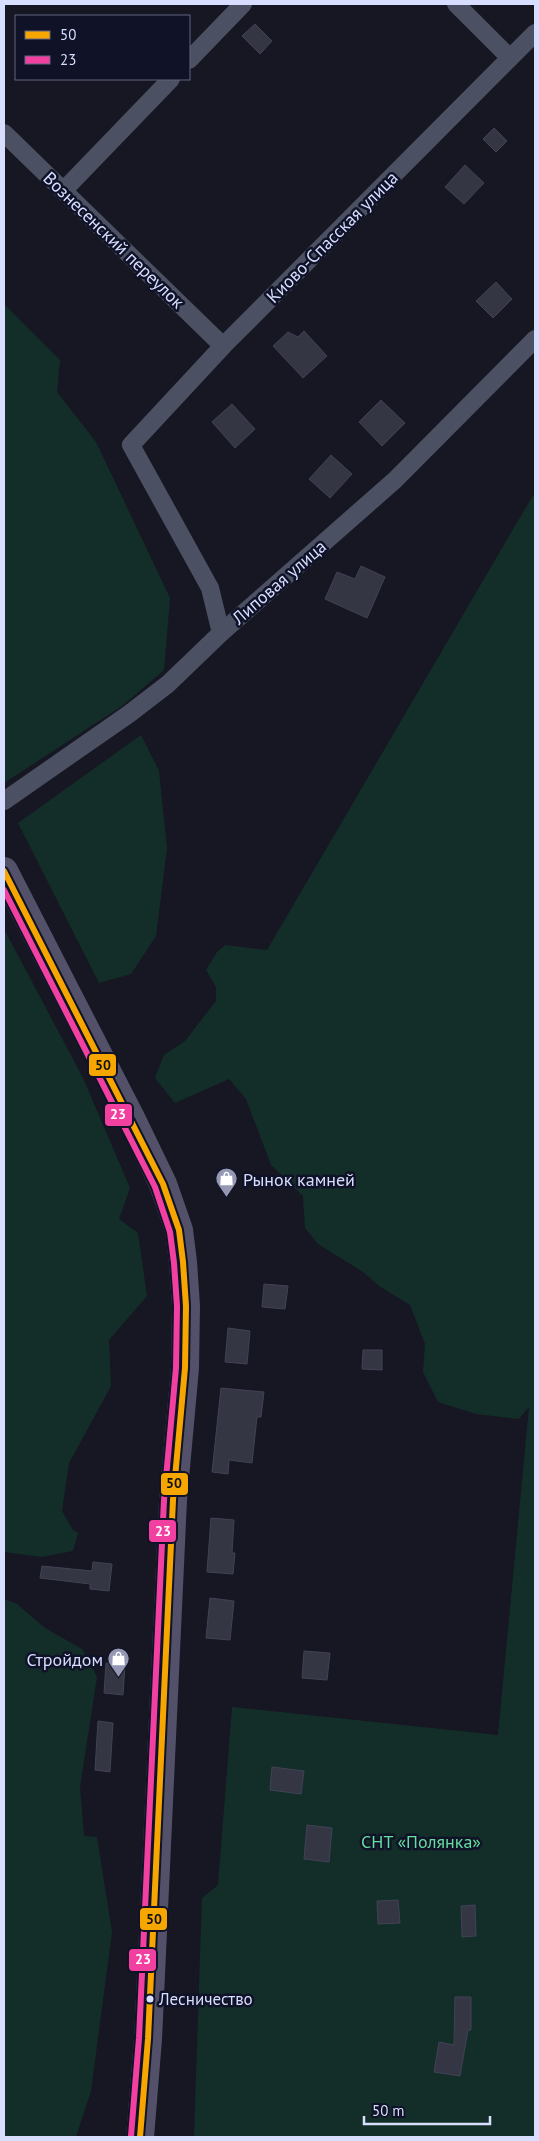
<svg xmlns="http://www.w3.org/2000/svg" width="539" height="2141" font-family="'PT Sans',sans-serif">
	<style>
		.green { fill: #132e28 }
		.building { fill: #343644; stroke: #414256 }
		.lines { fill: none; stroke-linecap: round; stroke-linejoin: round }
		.street { stroke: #4b5163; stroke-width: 18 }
		.primary { stroke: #525169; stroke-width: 28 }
		.bus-1-casing { stroke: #101328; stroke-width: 10 }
		.bus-2-casing { stroke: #101328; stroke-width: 10 }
		.bus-1 { stroke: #f7a600; stroke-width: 6 }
		.bus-2 { stroke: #f240a1; stroke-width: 6 }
		.bus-dot { fill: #d8deff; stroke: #101328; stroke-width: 2 }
		.labels { text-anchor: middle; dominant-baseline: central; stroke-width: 5; stroke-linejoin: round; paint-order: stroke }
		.bus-label { font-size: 17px; fill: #d8deff; stroke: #101328; text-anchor: start }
		.street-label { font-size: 18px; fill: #d8deff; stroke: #101328 }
		.poi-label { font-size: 18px; fill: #d8deff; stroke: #101328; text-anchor: start }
		.park-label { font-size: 18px; fill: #63df9e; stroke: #101328 }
		.line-badge { stroke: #101328; stroke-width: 2 }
		.badge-label { font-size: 14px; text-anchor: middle; font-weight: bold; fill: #fff }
		.pale-badge-label { font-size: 14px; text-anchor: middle; font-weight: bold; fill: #111 }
	</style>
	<rect width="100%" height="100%" fill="#161722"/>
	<g class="green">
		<path d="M4,304L60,360L57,392L96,442L170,598L164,670L122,706L4,783Z"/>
		<path d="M535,495V2137H194L202,1898L218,1885L232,1707L498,1735L529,1407L519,1419L476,1414L438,1402L423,1372L425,1344L410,1305L379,1286L363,1272L318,1244L305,1228L303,1196L271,1165L246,1099L229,1079L175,1103L155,1078L164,1055L185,1041L216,1001V987L206,970L217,952L225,945L267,950L532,497Z"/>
		<path d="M141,735L159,771L167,848L156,936L131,974L99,983L18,823Z"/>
		<path d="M4,929L83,1078L130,1188L119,1219L138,1233L147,1296L109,1340L111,1386L69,1463L62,1511L73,1530L78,1533L73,1551L42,1557L4,1552Z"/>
		<path d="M4,1599L17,1604L45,1628L82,1649L97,1677L80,1787L84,1836L97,1837L112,1932L91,2091L76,2137H4Z"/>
	</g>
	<g class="building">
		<path d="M255,24L272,41L260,54L242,36Z"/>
		<path d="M494,128L507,141L496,152L483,139Z"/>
		<path d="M465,165L484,183L464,204L445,187Z"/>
		<path d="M496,282L512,299L493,318L476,301Z"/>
		<path d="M304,331L327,356L303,378L273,346L288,332L298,337Z"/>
		<path d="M381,400L405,423L382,446L359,422Z"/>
		<path d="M232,404L255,429L235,448L212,422Z"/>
		<path d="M331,455L352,474L330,498L309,479Z"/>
		<path d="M361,566L385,577L367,618L325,599L337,572L355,579Z"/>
		<path d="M264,1284L288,1286L285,1309L262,1307Z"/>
		<path d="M228,1328L250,1331L247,1364L225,1362Z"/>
		<path d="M363,1350H382V1370L362,1369Z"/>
		<path d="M221,1388L264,1392L261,1417H257L252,1463L229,1460L228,1474L212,1472Z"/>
		<path d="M211,1518L234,1520L232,1553H235L233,1574L207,1572Z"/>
		<path d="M93,1562L112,1564L109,1591L90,1589V1584L40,1578L42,1566L92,1571Z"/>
		<path d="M210,1598L234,1601L230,1640L206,1638Z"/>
		<path d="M304,1651L330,1653L327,1680L302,1678Z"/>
		<path d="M106,1663L125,1665L123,1695L104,1693Z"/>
		<path d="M98,1721L113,1723L110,1772L95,1770Z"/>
		<path d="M272,1767L304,1771L301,1794L270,1790Z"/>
		<path d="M307,1825L332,1828L329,1862L304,1859Z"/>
		<path d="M398,1900L400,1923L378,1924L377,1901Z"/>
		<path d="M475,1905L476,1936L462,1937L461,1906Z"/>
		<path d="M455,1997H471V2030H468L460,2076L434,2072L439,2042L454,2045Z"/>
	</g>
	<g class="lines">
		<g class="street">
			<path d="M456,4L510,58"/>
			<path d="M189,60L243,4"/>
			<path d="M4,133L223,346"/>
			<path d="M63,191L171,79"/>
			<path d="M221,633L210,588L131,445L223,346L535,33"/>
			<path d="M4,801L129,714L168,684L221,633L395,480L535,339"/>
		</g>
		<path class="primary" d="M4,871L132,1120L163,1184L179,1230L183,1262L186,1306L185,1368L173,1500L148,2039L140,2137"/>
		<defs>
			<path id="bus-1" d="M4,871L163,1184L179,1230L183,1262L186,1306L185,1368L173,1500L148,2039L140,2137"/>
			<path id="bus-2" d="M4,890L155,1187L170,1232L174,1263L177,1306L176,1368L164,1500L139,2038L131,2136"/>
		</defs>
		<use href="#bus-1" class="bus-1-casing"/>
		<use href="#bus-2" class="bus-2-casing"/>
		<use href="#bus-1" class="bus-1"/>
		<use href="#bus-2" class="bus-2"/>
	</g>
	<defs>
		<symbol id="shop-pin" viewBox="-11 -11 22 30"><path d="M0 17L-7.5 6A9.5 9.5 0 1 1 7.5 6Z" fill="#9498b2" stroke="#101328"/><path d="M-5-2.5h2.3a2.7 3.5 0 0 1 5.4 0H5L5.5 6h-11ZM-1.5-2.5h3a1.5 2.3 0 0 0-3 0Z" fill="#fff"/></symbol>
	</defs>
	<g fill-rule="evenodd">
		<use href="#shop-pin" x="214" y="1166" width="25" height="34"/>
		<use href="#shop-pin" x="106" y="1646" width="25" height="34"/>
	</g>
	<circle class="bus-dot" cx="150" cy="1999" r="4.5"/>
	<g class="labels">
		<g class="bus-label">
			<text x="159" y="1999">Лесничество</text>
		</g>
		<g class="street-label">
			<text transform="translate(332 237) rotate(-45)">Киово-Спасская улица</text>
			<text transform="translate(114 240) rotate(44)">Вознесенский переулок</text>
			<text transform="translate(279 582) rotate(-41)">Липовая улица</text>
		</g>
		<g class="poi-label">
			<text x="243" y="1179">Рынок камней</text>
			<text x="103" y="1659" text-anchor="end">Стройдом</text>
		</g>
		<g class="park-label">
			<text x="421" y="1841">СНТ «Полянка»</text>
		</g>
	</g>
	<g class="line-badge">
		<rect x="88" y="1053" width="29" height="24" rx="5" fill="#f7a600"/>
		<rect x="104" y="1103" width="29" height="24" rx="5" fill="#f240a1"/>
		<rect x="160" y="1472" width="29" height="24" rx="5" fill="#f7a600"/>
		<rect x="148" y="1519" width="29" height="24" rx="5" fill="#f240a1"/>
		<rect x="139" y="1907" width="29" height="24" rx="5" fill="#f7a600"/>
		<rect x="128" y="1948" width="29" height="24" rx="5" fill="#f240a1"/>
	</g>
	<g class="badge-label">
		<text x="118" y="1119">23</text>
		<text x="163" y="1536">23</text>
		<text x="143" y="1964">23</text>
	</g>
	<g class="pale-badge-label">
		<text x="103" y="1070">50</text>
		<text x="174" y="1488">50</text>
		<text x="154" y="1924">50</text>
	</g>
	<rect width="539" height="2141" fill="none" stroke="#d8deff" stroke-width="10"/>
	<rect x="15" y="15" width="175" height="65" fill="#101328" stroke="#60647e"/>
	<rect x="25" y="31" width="25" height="8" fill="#f7a600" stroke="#60647e"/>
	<text x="60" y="40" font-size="15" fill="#d8deff">50</text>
	<rect x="25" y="56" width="25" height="8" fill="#f240a1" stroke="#60647e"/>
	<text x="60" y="65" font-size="15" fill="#d8deff">23</text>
	<path d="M364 2116v8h126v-8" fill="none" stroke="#d8deff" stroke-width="2.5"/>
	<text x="372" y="2116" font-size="15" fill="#d8deff" stroke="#101328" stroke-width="4" paint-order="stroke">50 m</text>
</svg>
